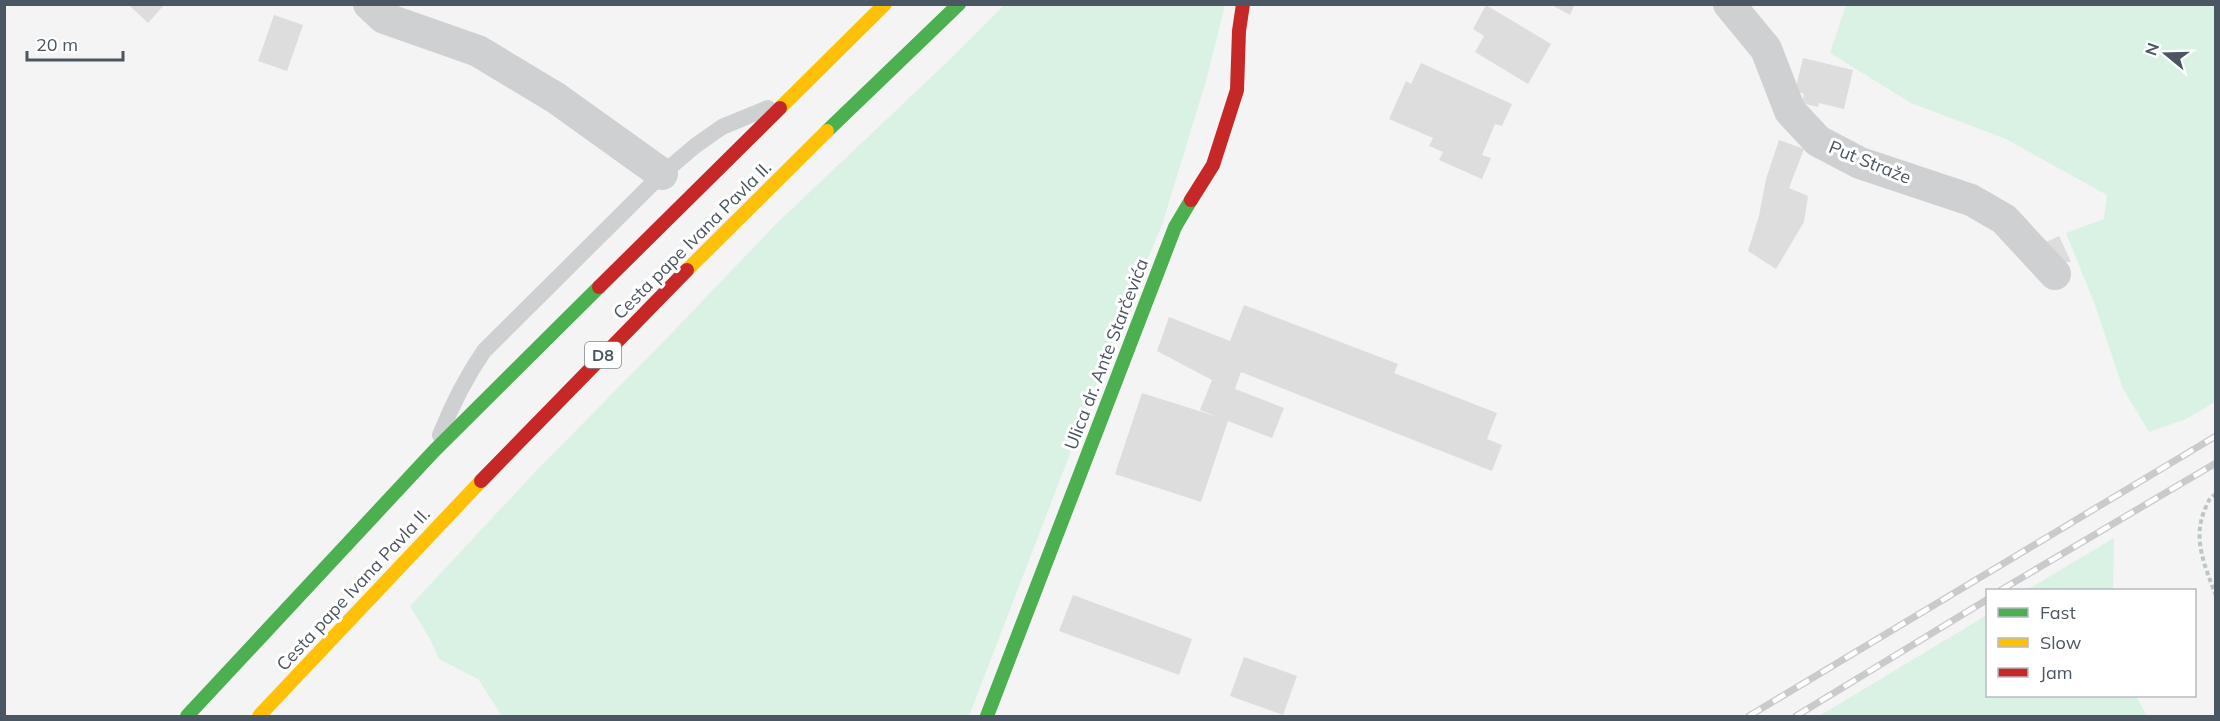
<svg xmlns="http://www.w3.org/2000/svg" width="2220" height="721" font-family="Mulish,sans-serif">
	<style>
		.green { fill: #d9f2e3 }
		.building { fill: #ddddde }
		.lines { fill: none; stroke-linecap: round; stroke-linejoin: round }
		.path { stroke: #bcc7c4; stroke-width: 4; stroke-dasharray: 4.5 3; stroke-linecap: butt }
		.lane { stroke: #ced0d2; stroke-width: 16 }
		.street { stroke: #ced0d2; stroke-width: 32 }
		.fast { stroke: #4caf50; stroke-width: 14 }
		.slow { stroke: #ffc107; stroke-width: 14 }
		.jam { stroke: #c62828; stroke-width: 14 }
		.rail-casing { stroke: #c9cacc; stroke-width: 7 }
		.rail { stroke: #fff; stroke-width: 4.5; stroke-dasharray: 14; stroke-linecap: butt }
		.labels { text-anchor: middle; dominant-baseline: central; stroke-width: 6; stroke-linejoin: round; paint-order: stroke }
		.shield { fill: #fff; stroke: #808990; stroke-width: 1.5 }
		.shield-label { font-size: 16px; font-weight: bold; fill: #4a5661 }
		.street-label { font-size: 18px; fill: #4a5661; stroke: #fff }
	</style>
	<rect width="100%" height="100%" fill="#f4f4f4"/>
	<g class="green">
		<path d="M1004,5H1225L1206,81L1162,225L1118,329L969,716H502L478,679L439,659L430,639L410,606L537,470L666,339L777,223L945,64Z"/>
		<path d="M1846,5H2215V402L2186,419L2149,432L2123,389L2095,305L2066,233L2104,219L2107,195L2006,139L1911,103L1830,53Z"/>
		<path d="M2114,538L2113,590H2027Z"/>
		<path d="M1987,615L1988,696H2136L2147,716H1819Z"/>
	</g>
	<g class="building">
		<path d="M128,4H165L148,23Z"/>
		<path d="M1550,4H1575L1570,15Z"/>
		<path d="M1486,5L1551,44L1528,84L1475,52L1484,36L1473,29Z"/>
		<path d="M274,15L303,25L287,71L258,61Z"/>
		<path d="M1803,58L1853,70L1844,109L1819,103L1818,107L1802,103L1804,94L1795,91Z"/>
		<path d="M1421,63L1512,104L1502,126L1495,124L1482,155L1491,158L1482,179L1439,160L1443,152L1429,146L1433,138L1389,119L1406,81L1411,84Z"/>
		<path d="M1779,140L1804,149L1789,188L1808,196L1804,222L1776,269L1748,251L1759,216L1766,179Z"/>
		<path d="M2059,236L2071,262H2053L2044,243Z"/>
		<path d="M1244,305L1398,364L1394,373L1497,413L1487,439L1502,445L1492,471L1241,372L1235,389L1284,408L1272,438L1228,421L1201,502L1115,474L1142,393L1218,417L1200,410L1212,380L1157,351L1169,317L1230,341Z"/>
		<path d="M1073,595L1192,639L1179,675L1059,631Z"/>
		<path d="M1244,657L1297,676L1283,715L1230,696Z"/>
	</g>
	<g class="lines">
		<path class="path" d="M2216,494C2209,498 2208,502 2205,509C2192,539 2205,566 2216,596"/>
		<path class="lane" d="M440,435C452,405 466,377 484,351L662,174L695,146L722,127L768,108"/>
		<g class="street">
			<path d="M369,4L384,18L478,51L556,98L662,174"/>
			<path d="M1729,4L1766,49L1790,111L1818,141L1860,163L1971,200L2004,219L2055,274"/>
		</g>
		<g class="fast">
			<path d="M827,131L959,4"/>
			<path d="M187,716L434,451L599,287"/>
			<path d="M987,716L1175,227L1191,200"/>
		</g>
		<g class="slow">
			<path d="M780,108L885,4"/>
			<path d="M687,270L827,131"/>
			<path d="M259,716L481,481"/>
		</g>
		<g class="jam">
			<path d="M1191,200L1213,165L1237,90L1239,31L1243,4"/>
			<path d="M599,287L780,108"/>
			<path d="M481,481L687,270"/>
		</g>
		<defs>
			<g id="rail">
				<path d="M2001,590L2216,463"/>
				<path d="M1749,716L2216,436"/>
				<path d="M1796,716L1988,599"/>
			</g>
		</defs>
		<use href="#rail" class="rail-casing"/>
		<use href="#rail" class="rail"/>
	</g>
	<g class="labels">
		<rect class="shield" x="585" y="342" width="36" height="26" rx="4.5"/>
		<g class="shield-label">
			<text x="603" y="355">D8</text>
		</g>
		<g class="street-label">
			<text transform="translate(1870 162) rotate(22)">Put Straže</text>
			<text transform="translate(692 240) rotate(-45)">Cesta pape Ivana Pavla II.</text>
			<text transform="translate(1106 354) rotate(-69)">Ulica dr. Ante Starčevića</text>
			<text transform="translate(353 589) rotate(-47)">Cesta pape Ivana Pavla II.</text>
		</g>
	</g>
	<rect width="2220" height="721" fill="none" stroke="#4a5661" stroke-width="12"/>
	<rect x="1986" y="589" width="210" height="108" fill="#ffffff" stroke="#b7bbc0" stroke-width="1.5"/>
	<rect x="1998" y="608" width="30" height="9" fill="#4caf50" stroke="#b7bbc0" stroke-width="1.5"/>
	<text x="2040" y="619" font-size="18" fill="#4a5661">Fast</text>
	<rect x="1998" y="638" width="30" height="9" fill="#ffc107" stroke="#b7bbc0" stroke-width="1.5"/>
	<text x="2040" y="649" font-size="18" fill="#4a5661">Slow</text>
	<rect x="1998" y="668" width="30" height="9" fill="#c62828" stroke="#b7bbc0" stroke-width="1.5"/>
	<text x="2040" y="679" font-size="18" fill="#4a5661">Jam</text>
	<g transform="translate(2166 54) rotate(289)" stroke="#ffffff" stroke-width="4.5" paint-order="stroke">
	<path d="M0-4.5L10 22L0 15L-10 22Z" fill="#4a5661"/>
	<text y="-9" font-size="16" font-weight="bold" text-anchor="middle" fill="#4a5661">N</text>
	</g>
	<path d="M27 51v9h96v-9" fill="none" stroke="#4a5661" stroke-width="3"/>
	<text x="36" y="51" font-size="18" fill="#4a5661" stroke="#ffffff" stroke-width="4.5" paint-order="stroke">20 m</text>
</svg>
